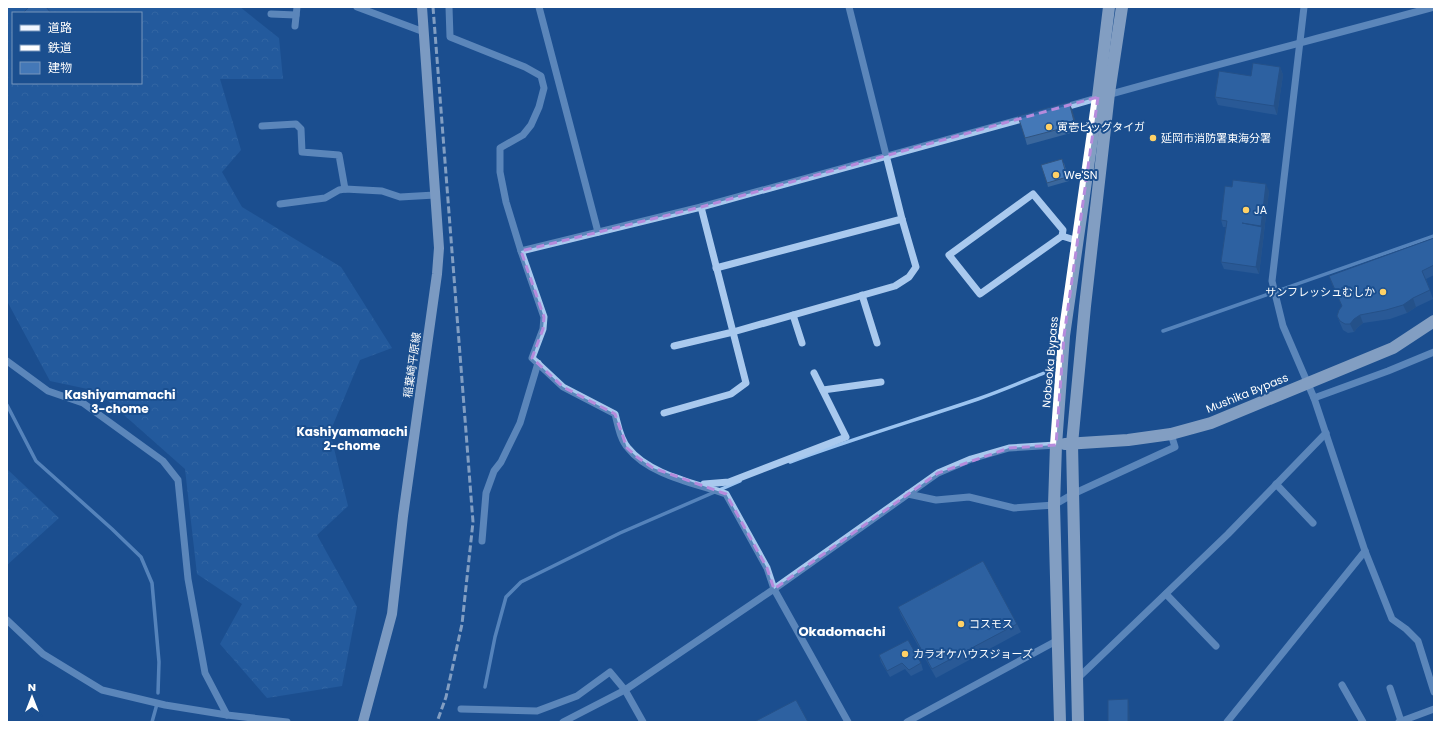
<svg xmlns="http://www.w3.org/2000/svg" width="1441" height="729" font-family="Poppins,'Noto Sans JP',sans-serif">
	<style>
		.forest { fill: url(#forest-crowns); fill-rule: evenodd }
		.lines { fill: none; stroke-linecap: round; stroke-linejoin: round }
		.stream { stroke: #9cc4f0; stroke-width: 3.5 }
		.minor { stroke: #a9c9ee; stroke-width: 7 }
		.major { stroke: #f0f6ff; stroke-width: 10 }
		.highway { stroke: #fff; stroke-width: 12 }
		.rail { stroke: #fff; stroke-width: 3; stroke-dasharray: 7 3; stroke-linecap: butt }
		.wall { fill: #3a679d }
		.shaded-wall { fill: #305480 }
		.building { fill: #4478b7; stroke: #305480 }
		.marked { fill: none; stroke: #b68bdc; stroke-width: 3; stroke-dasharray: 8 5; stroke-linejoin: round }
		.poi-dot { fill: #ffd166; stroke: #1b4f8f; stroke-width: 1.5 }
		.labels { text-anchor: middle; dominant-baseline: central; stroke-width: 4; stroke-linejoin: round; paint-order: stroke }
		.poi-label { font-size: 11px; fill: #fff; stroke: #1b4f8f; text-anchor: start }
		.street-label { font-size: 11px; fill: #fff; stroke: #1b4f8f }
		.neighbourhood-label { font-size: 12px; font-weight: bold; fill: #fff; stroke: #1b4f8f }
		.quarter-label { font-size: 13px; font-weight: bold; fill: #fff; stroke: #1b4f8f }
	</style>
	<defs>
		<pattern id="forest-crowns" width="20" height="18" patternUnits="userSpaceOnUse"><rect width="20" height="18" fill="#2e69ad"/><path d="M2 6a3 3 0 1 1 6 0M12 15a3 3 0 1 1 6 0" fill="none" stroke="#4d80b9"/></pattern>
	</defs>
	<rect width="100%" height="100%" fill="#1b4f8f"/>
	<g class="forest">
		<path d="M7,7H240L279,38L283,79H220L241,150L222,172L242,207L341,267L392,348L360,360L330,432L348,506L317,535L357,607L342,686L267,698L220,644L242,604L197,574L185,469L97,391L50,381L7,301ZM13,13H141V83H13Z"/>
		<path d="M7,469L59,518L7,565Z"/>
	</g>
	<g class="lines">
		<g class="stream">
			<path d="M1163,331L1434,236"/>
			<path d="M7,405L36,461L112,529L141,557L152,583L159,662L158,693"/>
			<path d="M790,462C852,439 916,420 978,399C1001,391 1022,382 1044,373"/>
			<path d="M485,687L495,637L506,597L521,582L620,533L740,481"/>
			<path d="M152,722L157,704"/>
		</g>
		<g class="minor">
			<path d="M357,7L424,32"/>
			<path d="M449,7L450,37L525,67L541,76L544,88L539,107L531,125L523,135L500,148V172L506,202L521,251L544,317L543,329L532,358L563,387L615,414C618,425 620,439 628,448C649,475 695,483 726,494L767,568L774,589L848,722"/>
			<path d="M539,7L598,232"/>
			<path d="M1304,7L1272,281L1283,326L1314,398L1365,551L1392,619L1406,629L1418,641L1434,692"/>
			<path d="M271,14L296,15"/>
			<path d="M295,26L297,7"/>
			<path d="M1062,108C1185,72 1310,41 1434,7"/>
			<path d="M262,126L296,124L301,129L302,152L339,155L345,189"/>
			<path d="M280,204L325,198L339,190L345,189L382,191L400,197L435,195"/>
			<path d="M1062,236L980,294L949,255L1033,194L1063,230L1062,236L1078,241"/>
			<path d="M521,251L701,207L1029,117"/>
			<path d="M716,268L902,219"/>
			<path d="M862,295L877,343"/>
			<path d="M793,315L802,343"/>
			<path d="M674,346L733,332L701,207"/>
			<path d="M7,361L48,391L83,403L163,461L178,480L188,579L205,673L227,715"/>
			<path d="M823,390L881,382"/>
			<path d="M1314,398L1388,371L1434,352"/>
			<path d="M664,413L731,394L746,383L733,332L895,286L909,277L916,267L902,219L849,7"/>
			<path d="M704,484L729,482L846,437L814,373"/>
			<path d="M1276,484L1313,523"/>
			<path d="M908,494L936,500L969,497L1014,508L1054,505L1073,494L1175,447L1171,434"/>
			<path d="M482,541L486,493L494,471L501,462L520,423L538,363"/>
			<path d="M1166,594L1216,646"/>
			<path d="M7,620L43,654L102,690L165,705L227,715L287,722"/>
			<path d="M1078,678L1228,534L1326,433"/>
			<path d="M1342,685L1363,722"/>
			<path d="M1390,688L1401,721"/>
			<path d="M461,709L537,711L577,696L610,672L625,690L643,722"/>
			<path d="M563,722L625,690L774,589L938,473L971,459L1009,448L1056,445"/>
			<path d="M907,722L1058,640"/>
			<path d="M1227,722L1365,551"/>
			<path d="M1399,722L1434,709"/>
		</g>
		<path class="major" d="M363,722L392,614L403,516L437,274L439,248L422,7"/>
		<g class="highway">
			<path d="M1065,444L1128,440L1171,434L1211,423L1393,348L1434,321"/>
			<path d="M1060,722L1054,505L1056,445L1064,336L1098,97L1109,7"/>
			<path d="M1078,722L1072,444L1085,306L1109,93L1122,7"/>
		</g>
		<path class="rail" d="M433,7L473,522L462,624L446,697L437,722"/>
	</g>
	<g class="wall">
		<path d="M1280,67L1283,75L1277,115L1218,105L1215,97L1251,76Z"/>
		<path d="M1069,102L1078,131L1027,145L1025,138Z"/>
		<path d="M1064,163L1069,181L1048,187L1047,183Z"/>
		<path d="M1232,187L1269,191L1264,232V233L1259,274L1224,269L1221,262L1226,227H1223L1221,220Z"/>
		<path d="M1434,238V275L1426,279L1433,299L1416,307L1407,313L1390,319L1363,323L1357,328L1354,332L1348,333L1343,330L1337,316L1342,306L1332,284L1329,276Z"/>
		<path d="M898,607L1017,624L1021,632L936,678L901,615Z"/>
		<path d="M879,655L921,663L923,670L911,676L905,669L890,677L881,662Z"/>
	</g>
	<g class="shaded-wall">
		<path d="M1280,67L1283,75L1277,115L1274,106Z"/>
		<path d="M1069,102L1072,109L1078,131L1075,125Z"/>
		<path d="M1266,184L1269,191L1264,232V233L1259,274L1256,267L1262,227L1261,226Z"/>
		<path d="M1413,298L1416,307L1407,313L1403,305Z"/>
		<path d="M1360,315L1363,323L1357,328L1354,332L1350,324L1354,319Z"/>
		<path d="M1128,699L1129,703L1130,722H1128Z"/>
	</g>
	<g class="building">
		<path d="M29,7H46L51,13H23Z"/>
		<path d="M1253,63L1280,67L1274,106L1215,97L1219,71L1251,76Z"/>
		<path d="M1069,102L1075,125L1025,138L1018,116Z"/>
		<path d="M1062,159L1067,177L1047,183L1041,165Z"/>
		<path d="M1233,180L1266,184L1261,226L1242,223L1262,227L1256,267L1221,262L1227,221L1221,220L1225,186L1232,187Z"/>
		<path d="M1434,238V265L1422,271L1430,290L1413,298L1403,305L1386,310L1360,315L1354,319L1350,324H1345L1340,321L1337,316L1339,310L1342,306L1329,276Z"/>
		<path d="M983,561L1017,624L932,669L898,607Z"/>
		<path d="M908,640L921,663L909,670L902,663L887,671L879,655Z"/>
		<path d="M1128,699V722H1108V700Z"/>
		<path d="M796,700L808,722H754Z"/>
	</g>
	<path d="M0 0H1441V729H0ZM1098,97L1064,336L1056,445L1009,448L938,473L774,589L767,568L726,494L653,468L637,457L627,448L615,414L563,387L532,358L543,329L544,317L521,251L701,207Z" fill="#1b4f8f" fill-opacity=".55" fill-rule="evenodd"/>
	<path class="marked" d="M1098,97L1064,336L1056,445L1009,448L938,473L774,589L767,568L726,494L653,468L637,457L627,448L615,414L563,387L532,358L543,329L544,317L521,251L701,207Z"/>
	<g class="poi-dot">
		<circle cx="1049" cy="127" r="4"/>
		<circle cx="1153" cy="138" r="4"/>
		<circle cx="1056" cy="175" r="4"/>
		<circle cx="1246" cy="210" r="4"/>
		<circle cx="1383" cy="292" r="4"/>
		<circle cx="961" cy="624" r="4"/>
		<circle cx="905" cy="654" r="4"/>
	</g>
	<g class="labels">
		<g class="poi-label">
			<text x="1057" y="127">寅壱ビッグタイガ</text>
			<text x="1161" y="138">延岡市消防署東海分署</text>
			<text x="1064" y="175">We'SN</text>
			<text x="1254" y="210">JA</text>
			<text x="1375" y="292" text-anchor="end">サンフレッシュむしか</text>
			<text x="969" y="624">コスモス</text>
			<text x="913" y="654">カラオケハウスジョーズ</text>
		</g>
		<g class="street-label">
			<text transform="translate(1050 362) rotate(-85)">Nobeoka Bypass</text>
			<text transform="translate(412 365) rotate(-82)">稲葉崎平原線</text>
			<text transform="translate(1247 393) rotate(-22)">Mushika Bypass</text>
		</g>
		<g class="neighbourhood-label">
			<text x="120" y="394">Kashiyamamachi<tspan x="120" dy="14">3-chome</tspan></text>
			<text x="352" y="431">Kashiyamamachi<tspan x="352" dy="14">2-chome</tspan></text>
		</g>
		<g class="quarter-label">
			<text x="842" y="631">Okadomachi</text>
		</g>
	</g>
	<rect width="1441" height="729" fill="none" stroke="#ffffff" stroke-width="16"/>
	<rect x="12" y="12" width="130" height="72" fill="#1b4f8f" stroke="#7695bc"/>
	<rect x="20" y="25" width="20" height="6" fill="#f0f6ff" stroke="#7695bc"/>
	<text x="48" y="32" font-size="12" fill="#ffffff">道路</text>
	<rect x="20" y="45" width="20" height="6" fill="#ffffff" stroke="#7695bc"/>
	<text x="48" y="52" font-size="12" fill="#ffffff">鉄道</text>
	<rect x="20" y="62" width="20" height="12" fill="#4478b7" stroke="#7695bc"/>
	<text x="48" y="72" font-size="12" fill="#ffffff">建物</text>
	<g transform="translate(32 697)" stroke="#1b4f8f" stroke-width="3" paint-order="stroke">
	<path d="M0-3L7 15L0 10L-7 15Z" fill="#ffffff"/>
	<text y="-6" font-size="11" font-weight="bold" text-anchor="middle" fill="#ffffff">N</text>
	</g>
</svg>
